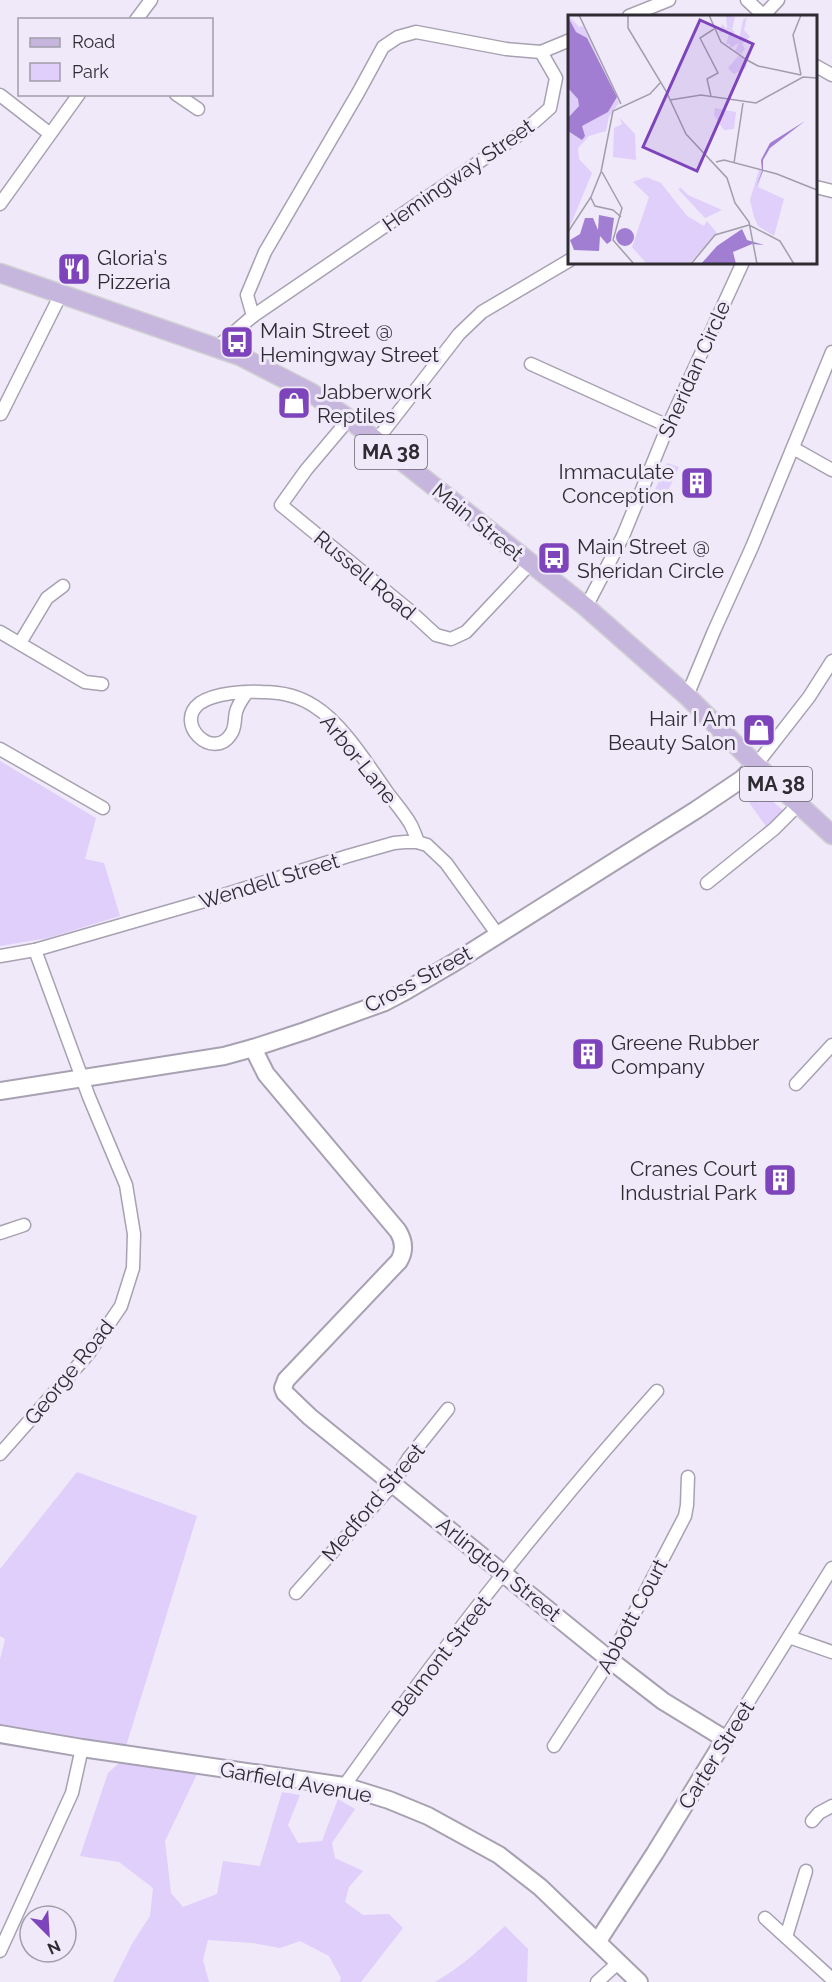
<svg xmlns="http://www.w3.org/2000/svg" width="832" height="1982" font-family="Raleway,sans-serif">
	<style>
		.green { fill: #dfcffa }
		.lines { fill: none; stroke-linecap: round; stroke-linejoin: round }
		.street-casing { stroke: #a7a1b1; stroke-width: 15 }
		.secondary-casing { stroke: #a7a1b1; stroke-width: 20 }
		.primary-casing { stroke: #d1d0d2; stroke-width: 21 }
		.street { stroke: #fff; stroke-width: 12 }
		.secondary { stroke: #fff; stroke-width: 16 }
		.primary { stroke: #c6b6de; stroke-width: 18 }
		.labels { text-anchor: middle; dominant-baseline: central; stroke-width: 6; stroke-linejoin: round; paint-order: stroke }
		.shield { fill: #efe9fa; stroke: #68646e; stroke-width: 1.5 }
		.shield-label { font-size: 20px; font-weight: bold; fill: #2e2b32 }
		.street-label { font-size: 21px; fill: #2e2b32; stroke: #efe9fa }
		.poi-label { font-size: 21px; fill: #2e2b32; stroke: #efe9fa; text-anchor: start }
		.inset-road { fill: none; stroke: #a29daa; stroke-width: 1.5 }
		.view { fill: #7d44bb; fill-opacity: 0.15; stroke: #7d44bb; stroke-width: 3 }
		.inset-edge { fill: none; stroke: #2e2b32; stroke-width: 3 }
	</style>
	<rect width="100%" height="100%" fill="#efe9fa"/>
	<g class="green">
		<path d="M667,463L679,467L661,506L650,501Z"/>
		<path d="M0,761L96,818L85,859L104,863L120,916L48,938L0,946Z"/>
		<path d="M755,789L761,791L785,812L768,829L743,794Z"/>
		<path d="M77,1472L197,1516L126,1746L0,1726V1660L5,1639L0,1636V1569Z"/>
		<path d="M120,1762L199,1770L165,1841L171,1893L183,1907L217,1894L223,1861L260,1866L282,1792L300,1795L288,1825L298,1843L322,1841L338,1799L355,1809L332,1843L335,1858L363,1871L349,1887L345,1902L363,1915L389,1914L403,1928L361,1982H340L341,1978L329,1956L300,1941L280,1948L253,1943L208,1940L203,1960L209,1982H113L132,1944L150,1916L153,1888L119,1862L80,1856L108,1773Z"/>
		<path d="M505,1926L528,1949L527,1982H435C462,1967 483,1946 505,1926Z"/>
	</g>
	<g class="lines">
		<defs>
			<g id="street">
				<path d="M747,0L764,16"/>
				<path d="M629,16L669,0"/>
				<path d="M763,16L778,0"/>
				<path d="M136,20L151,0"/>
				<path d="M816,66L832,75"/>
				<path d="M176,94L198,109"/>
				<path d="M0,95L49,133"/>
				<path d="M816,187L832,191"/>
				<path d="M0,204L79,94"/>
				<path d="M253,316L247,295L265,252L358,93L383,47L398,37L416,32L506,49L541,52L570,40"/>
				<path d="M216,348L253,316L523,132L550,108L556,78L541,52"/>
				<path d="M531,364L668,426"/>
				<path d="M1,414L61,294"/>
				<path d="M349,419L306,470L281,505L410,611L436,635L451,639L466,632L530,564"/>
				<path d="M376,441L459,334L482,312L570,260"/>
				<path d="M793,448L832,470"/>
				<path d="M586,607L623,536L668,426L743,262"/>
				<path d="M0,632L85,682L102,684"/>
				<path d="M20,643L47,598L63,586"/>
				<path d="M247,692C243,698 238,704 236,712C234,720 236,727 231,734C213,762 173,723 200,703C215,693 244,691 262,692C280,692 299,696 314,706C342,723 368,765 387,792C395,803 405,814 411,825C414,831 416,837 418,842"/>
				<path d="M687,696L714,631L752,547L832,352"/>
				<path d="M0,749L103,808"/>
				<path d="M756,765L809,697L832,661"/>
				<path d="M707,883L774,829L799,804"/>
				<path d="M0,956L35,950L201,902L348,856L394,843L405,842H417L427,845L446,863L498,935"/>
				<path d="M796,1084L832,1045"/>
				<path d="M0,1233L24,1225"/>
				<path d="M0,1454L89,1353L121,1306L133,1268L134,1234L126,1185L89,1097L35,950"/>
				<path d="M296,1593L393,1484L408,1459L448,1409"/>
				<path d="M789,1637L832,1652"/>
				<path d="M725,1739L832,1568"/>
				<path d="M554,1746L610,1660L685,1516L687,1505L688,1477"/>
				<path d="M344,1786C441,1649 545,1516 657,1391"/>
				<path d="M812,1821L819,1813L832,1806"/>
				<path d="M765,1918L832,1979"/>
				<path d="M786,1937L806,1871"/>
				<path d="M0,1951L72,1793L82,1748"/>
				<path d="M597,1982L619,1962"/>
			</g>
			<g id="secondary">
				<path d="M253,1048L266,1074L398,1231C404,1241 405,1251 399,1261L286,1380L283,1388L285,1393L310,1417L610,1660L663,1701L725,1739L655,1853L598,1941"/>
				<path d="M0,1091L224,1056L253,1048L305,1031L385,1002L402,993L455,962L696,810L742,779L756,765"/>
				<path d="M0,1734L82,1748L344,1786L389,1800L428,1816L499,1855L540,1887L639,1982"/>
			</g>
			<path id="primary" d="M0,273L240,356L310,392L349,419L586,607L687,696L756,765L832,835"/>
		</defs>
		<use href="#street" class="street-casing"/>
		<use href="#secondary" class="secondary-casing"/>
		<use href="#primary" class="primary-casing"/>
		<use href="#street" class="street"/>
		<use href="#secondary" class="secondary"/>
		<use href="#primary" class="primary"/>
	</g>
	<defs>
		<symbol id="restaurant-square" viewBox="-11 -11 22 22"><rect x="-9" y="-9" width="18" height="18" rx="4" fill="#7d44bb" stroke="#efe9fa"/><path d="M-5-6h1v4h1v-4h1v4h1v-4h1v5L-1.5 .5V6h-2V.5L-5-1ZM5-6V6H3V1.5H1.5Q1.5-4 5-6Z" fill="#fff"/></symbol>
		<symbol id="bus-square" viewBox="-11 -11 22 22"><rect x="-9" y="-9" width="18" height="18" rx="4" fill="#7d44bb" stroke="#efe9fa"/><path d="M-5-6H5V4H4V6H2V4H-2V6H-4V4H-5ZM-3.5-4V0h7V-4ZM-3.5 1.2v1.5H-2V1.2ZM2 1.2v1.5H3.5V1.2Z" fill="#fff"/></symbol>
		<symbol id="shop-square" viewBox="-11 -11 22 22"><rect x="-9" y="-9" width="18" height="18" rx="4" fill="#7d44bb" stroke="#efe9fa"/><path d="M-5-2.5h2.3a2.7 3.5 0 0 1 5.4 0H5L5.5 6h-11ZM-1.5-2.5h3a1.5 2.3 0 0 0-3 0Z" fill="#fff"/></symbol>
		<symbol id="building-square" viewBox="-11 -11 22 22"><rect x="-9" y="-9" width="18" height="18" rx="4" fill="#7d44bb" stroke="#efe9fa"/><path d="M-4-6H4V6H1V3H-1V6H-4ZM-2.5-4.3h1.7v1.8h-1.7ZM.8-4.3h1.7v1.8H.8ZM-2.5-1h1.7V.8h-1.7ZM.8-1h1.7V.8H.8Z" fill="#fff"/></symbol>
	</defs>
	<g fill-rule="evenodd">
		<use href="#restaurant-square" x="55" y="250" width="38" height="38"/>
		<use href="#bus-square" x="218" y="323" width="38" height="38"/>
		<use href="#shop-square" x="275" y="384" width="38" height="38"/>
		<use href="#building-square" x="678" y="464" width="38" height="38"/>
		<use href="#bus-square" x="535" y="539" width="38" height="38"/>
		<use href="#shop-square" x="740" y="711" width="38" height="38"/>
		<use href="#building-square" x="569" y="1035" width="38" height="38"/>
		<use href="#building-square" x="761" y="1161" width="38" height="38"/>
	</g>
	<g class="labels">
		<g class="shield">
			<rect x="355" y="435" width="72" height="34" rx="4.5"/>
			<rect x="740" y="767" width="72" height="34" rx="4.5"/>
		</g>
		<g class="shield-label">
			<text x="391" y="452">MA 38</text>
			<text x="776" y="784">MA 38</text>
		</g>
		<g class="street-label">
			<text transform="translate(458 175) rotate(-35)">Hemingway Street</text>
			<text transform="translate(694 369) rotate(-66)">Sheridan Circle</text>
			<text transform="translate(478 522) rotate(39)">Main Street</text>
			<text transform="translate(365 575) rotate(40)">Russell Road</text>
			<text transform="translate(359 759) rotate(51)">Arbor Lane</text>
			<text transform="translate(269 881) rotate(-17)">Wendell Street</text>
			<text transform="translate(418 979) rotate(-28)">Cross Street</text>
			<text transform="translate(69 1372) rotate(-51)">George Road</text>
			<text transform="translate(373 1502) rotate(-50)">Medford Street</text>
			<text transform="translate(499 1569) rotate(39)">Arlington Street</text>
			<text transform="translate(632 1616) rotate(-62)">Abbott Court</text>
			<text transform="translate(441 1656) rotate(-52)">Belmont Street</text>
			<text transform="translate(716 1755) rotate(-58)">Carter Street</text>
			<text transform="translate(296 1782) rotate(10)">Garfield Avenue</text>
		</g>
		<g class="poi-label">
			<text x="97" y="257">Gloria's<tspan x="97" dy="24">Pizzeria</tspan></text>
			<text x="260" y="330">Main Street @<tspan x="260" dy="24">Hemingway Street</tspan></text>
			<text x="317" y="391">Jabberwork<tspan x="317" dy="24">Reptiles</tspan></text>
			<text x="674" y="471" text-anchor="end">Immaculate<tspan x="674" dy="24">Conception</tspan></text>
			<text x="577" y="546">Main Street @<tspan x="577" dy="24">Sheridan Circle</tspan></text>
			<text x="736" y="718" text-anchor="end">Hair I Am<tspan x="736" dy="24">Beauty Salon</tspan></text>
			<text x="611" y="1042">Greene Rubber<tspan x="611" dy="24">Company</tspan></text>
			<text x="757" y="1168" text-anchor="end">Cranes Court<tspan x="757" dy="24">Industrial Park</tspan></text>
		</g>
	</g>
	<g transform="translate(568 15)">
		<rect width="249" height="249" fill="#efe9fa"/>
		<path d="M0,0L11,12L15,11L51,88L41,102L38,116L21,121L10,133L11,144L24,158L0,216ZM158,0L167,2L164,15L167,17L164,21L171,25L175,5L179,2L176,15L182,22L174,29L177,34L173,39L167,36L171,28L162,33V29H158L162,15L151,18L154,9L159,14ZM171,40L179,46L178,53L166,59L160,53ZM147,93L168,97L166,114L156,115L146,100ZM52,103L67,119L68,145L45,142L46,113L54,109ZM191,155L195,156L190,172L216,184L206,221L190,211L186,202L182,185ZM78,162L93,168L119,201L136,211L139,206L149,218L121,249H79L64,232L81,182L65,167ZM113,173L120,180L154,195L137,203L110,174Z" fill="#dfcffa"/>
		<path d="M0,2L8,17L19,23L49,82L40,97L14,111L17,121L14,125L0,116V103L11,91L10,84L0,73ZM237,106L202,133L195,145V156L188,172L194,156L193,145L202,128ZM31,200L46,203L43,226L39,229L32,221L31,236L6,235L2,225L12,219L17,203H25L30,215ZM48 222a9 9 0 1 1 18 0a9 9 0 1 1-18 0ZM174,214L179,225L196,230L184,229L165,237L168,249H133L149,231Z" fill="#a17ed2"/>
		<path class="inset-road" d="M11,0L53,89M60,0V13L98,76L118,119L159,163L167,188L181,207L189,249M141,0L153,27L179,45L190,51L233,60M233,60L225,20L233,0M143,81L139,64L150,58L132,23L146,14M102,85L133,80L188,88L235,62L249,63M148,147L156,145L209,159L249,175M166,148L175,88M34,157L54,193L45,225L66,249M23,183L27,191L45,195L53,202M181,210L212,226L226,249M0,217L23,182L33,157L45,96L82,79L92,68M123,249L147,220L181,210"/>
		<path class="view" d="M132,5L185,29L129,156L75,132Z"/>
		<rect width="249" height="249" class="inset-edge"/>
	</g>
	<rect x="18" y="18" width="195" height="78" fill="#efe9fa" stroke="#a29daa" stroke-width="1.5"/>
	<rect x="30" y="38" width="30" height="9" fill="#c6b6de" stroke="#a29daa" stroke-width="1.5"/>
	<text x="72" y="48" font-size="18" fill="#2e2b32">Road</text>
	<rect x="30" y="63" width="30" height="18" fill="#dfcffa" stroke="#a29daa" stroke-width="1.5"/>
	<text x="72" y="78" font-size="18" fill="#2e2b32">Park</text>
	<g transform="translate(48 1934) rotate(156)"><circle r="28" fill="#efe9fa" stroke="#a29daa" stroke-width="1.5"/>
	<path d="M0-4.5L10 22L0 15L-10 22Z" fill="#7d44bb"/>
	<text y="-9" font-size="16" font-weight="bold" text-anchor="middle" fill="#2e2b32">N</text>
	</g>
</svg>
